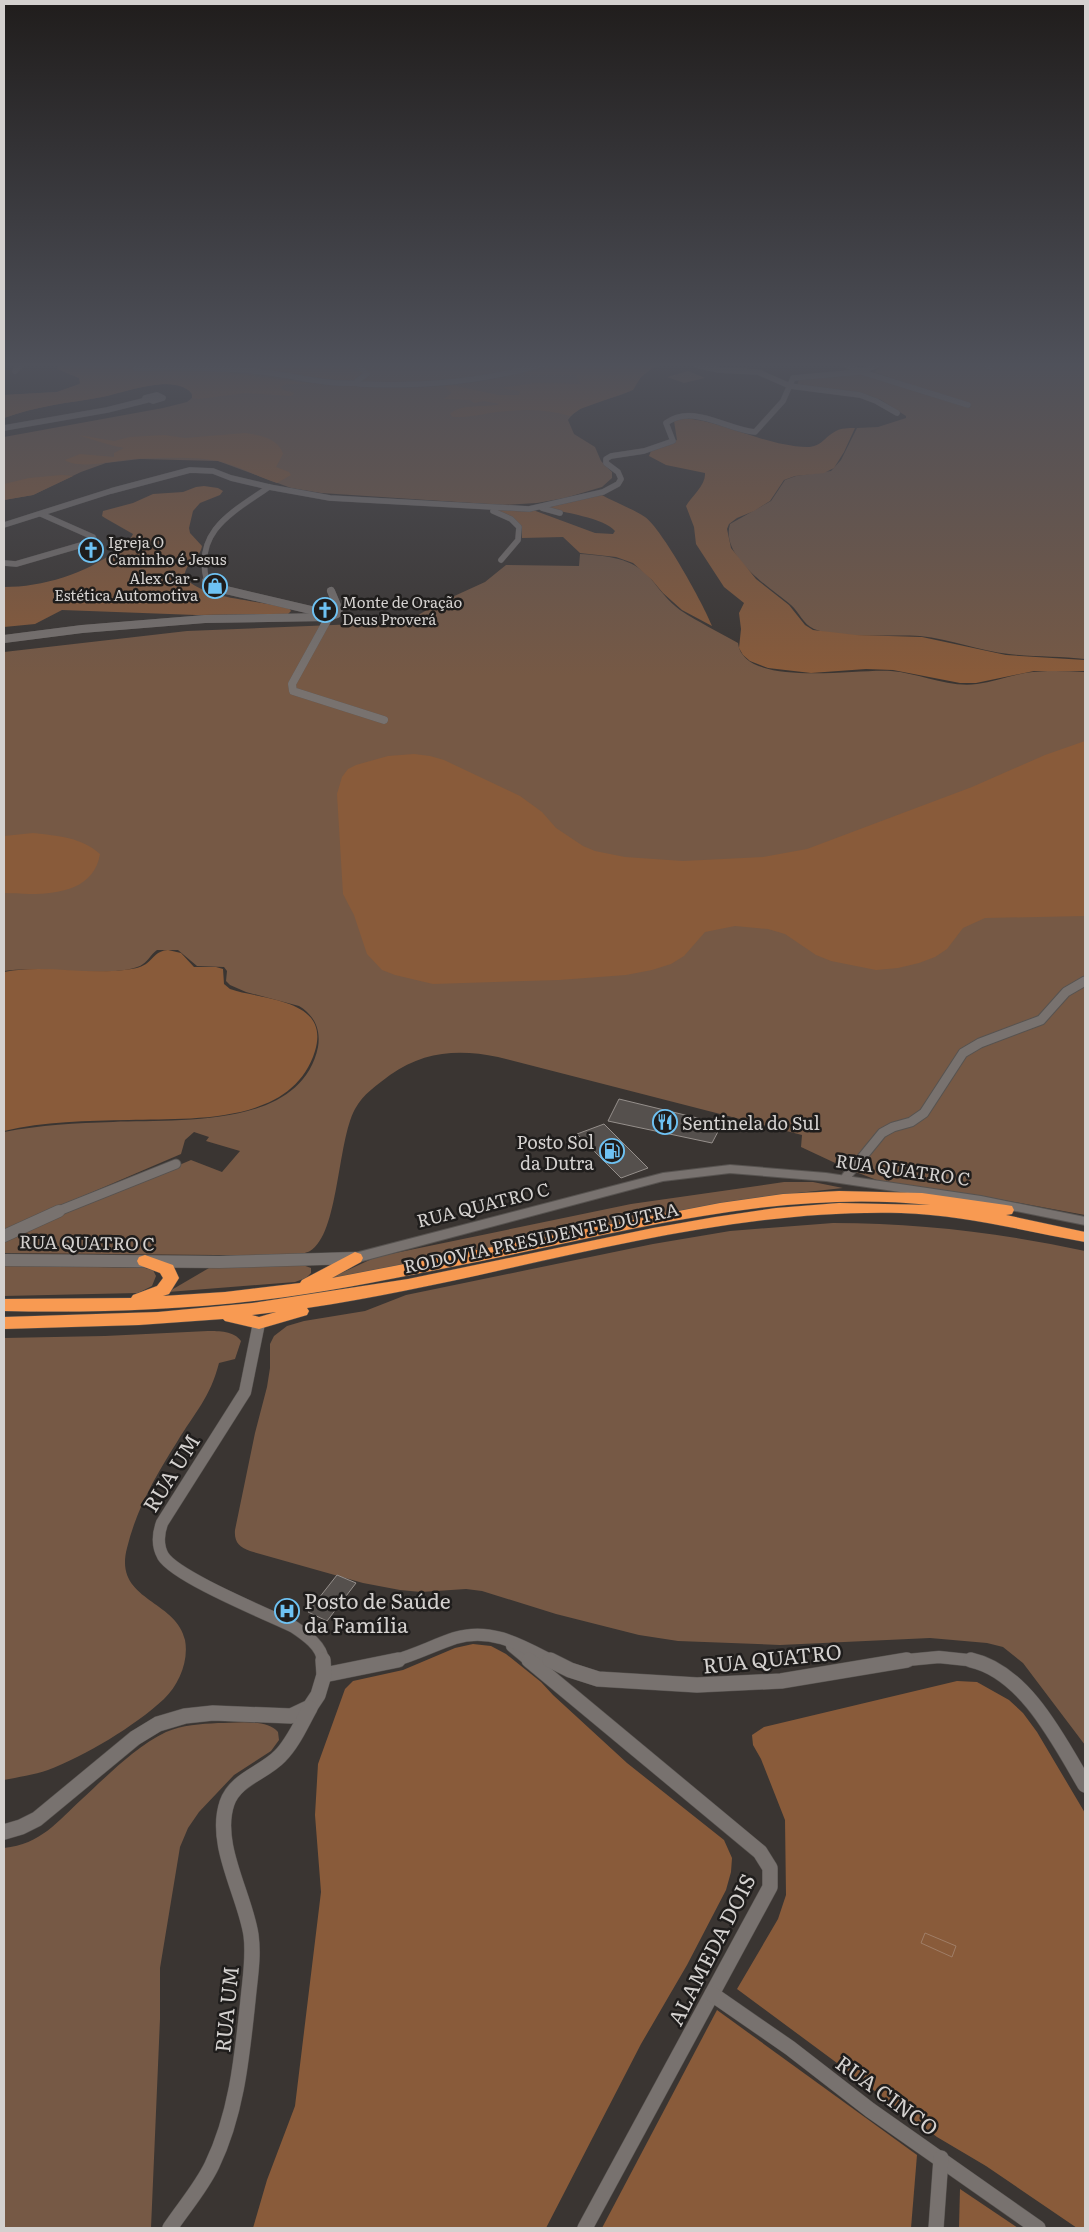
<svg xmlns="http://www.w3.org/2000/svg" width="1089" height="2232" font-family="Literata,serif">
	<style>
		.green { fill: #765945 }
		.forest { fill: #895b3a }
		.water { fill: #895b3a; stroke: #a07e67 }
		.building { fill: #55504d; stroke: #958f8b }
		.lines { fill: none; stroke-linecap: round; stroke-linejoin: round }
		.street-far4-casing { stroke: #575350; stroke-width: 6 }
		.street-far3-casing { stroke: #575350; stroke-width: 8 }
		.street-far2-casing { stroke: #575350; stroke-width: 11 }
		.street-far1-casing { stroke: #575350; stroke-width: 13 }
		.street-casing { stroke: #575350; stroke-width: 16 }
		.secondary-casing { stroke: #575350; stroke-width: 2 }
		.highway-casing { stroke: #575350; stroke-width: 1 }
		.street-far4 { stroke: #78726f; stroke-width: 5.5 }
		.street-far3 { stroke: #78726f; stroke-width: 8 }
		.street-far2 { stroke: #78726f; stroke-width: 9 }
		.street-far1 { stroke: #78726f; stroke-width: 12 }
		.street { stroke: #78726f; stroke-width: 15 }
		.secondary { fill: #78726f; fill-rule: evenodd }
		.highway { fill: #f89a52; fill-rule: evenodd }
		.labels { text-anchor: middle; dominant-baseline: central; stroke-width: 5; stroke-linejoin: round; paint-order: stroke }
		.far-poi-label { font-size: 15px; fill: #d4d1cf; stroke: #1f1d1c; text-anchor: start }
		.poi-label { font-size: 18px; fill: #d4d1cf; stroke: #1f1d1c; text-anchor: start }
		.street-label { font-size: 18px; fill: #d4d1cf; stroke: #1f1d1c }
		.near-street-label { font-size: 21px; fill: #d4d1cf; stroke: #1f1d1c }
		.near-poi-label { font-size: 21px; fill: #d4d1cf; stroke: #1f1d1c; text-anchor: start }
	</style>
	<rect width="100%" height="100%" fill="#3a3532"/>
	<g class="green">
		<path d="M60,364H666C654,366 643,372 637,382C634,386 634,389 630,391C611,401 581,401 568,420L574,434L595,447L601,461L612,472V478L602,487L565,498L537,503L503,505L321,493L291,488L218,461L140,459L106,463L81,472L33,495L4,500V437L163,408L187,402L193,397C183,370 122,393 102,397C68,403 36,406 4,418V395L57,392L79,384L81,382L79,378L57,369Z"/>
		<path d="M886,364H1085V659C1060,656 1035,657 1009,654C979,651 951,639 920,636C891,634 840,639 814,629C803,624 799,612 791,605C770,587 720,557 730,524L771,501L785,480L796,476L831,471L841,460L857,428L878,427L906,418V416L881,400L870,396L797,385L799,380L864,374L947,401L953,399L874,372Z"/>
		<path d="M688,371L705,378L684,383L667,377Z"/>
		<path d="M580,554C607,556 632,557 651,579C660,590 668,601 680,610C698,622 719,632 738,643C743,689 859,668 891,671C919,673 948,688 977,684C993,682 1009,676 1025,673C1045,670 1065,671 1085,672V1215L982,1196L882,1182L848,1169L801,1147L802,1135L498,1057C459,1049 424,1051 390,1075C377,1085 363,1094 355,1109C337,1142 339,1234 310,1251C296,1259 235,1255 216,1255C145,1254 74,1254 4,1253V1242L54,1218L191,1160L222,1172L240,1151L206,1141L209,1137L194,1132L185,1140L181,1154L4,1230V1132C40,1125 76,1123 113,1122C176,1119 301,1130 318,1047C321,1029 314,1015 299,1006L246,992L230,985L226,981L227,971L224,967L197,966L178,950H157C150,955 148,962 140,966C108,979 42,965 4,971V652L187,631L406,622L439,603L485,582L506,565L579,566Z"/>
		<path d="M784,1182H813L843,1188L779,1195L324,1281L376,1257L631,1204Z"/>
		<path d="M833,1223C919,1223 1002,1233 1085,1251V1745L1023,1663L1003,1647L987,1643L930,1638L780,1645L678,1641L639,1635L556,1614L482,1591L466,1589L421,1592L400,1590L363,1583L250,1551C239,1547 234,1542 235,1530L255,1433L267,1387L270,1368V1344L274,1336L287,1326L304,1321L365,1311L406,1295L653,1244L730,1231Z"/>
		<path d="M300,1264L311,1268V1273L306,1278L295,1282L168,1292L209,1268Z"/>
		<path d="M4,1265L145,1268L153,1270L156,1276L152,1286L138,1293L4,1296Z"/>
		<path d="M208,1331C219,1331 234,1331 241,1341L235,1359L219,1363C210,1398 195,1412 177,1442C156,1475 136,1510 127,1548C113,1601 176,1599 185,1640C189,1661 179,1685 164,1699C135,1726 85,1756 48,1770C34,1775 18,1777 4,1780V1338L105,1336Z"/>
		<path d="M218,1723C235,1723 266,1718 278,1732L279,1740L271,1751L234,1775L199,1812L188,1828L180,1847L160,1968V2019L151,2228H4V1848C41,1844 57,1822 82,1799C107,1776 135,1747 166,1732C182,1725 201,1724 218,1723Z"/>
	</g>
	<g class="forest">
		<path d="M60,364H124L129,368L138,370L225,372L314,384H287L280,387L283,390L295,393L291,396L246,393L199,399L192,398V393C172,373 125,393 102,397C68,403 36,406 4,418V395L57,392L80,384L79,378L58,369Z"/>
		<path d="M261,364H352L349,369L364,373L357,380L346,383L245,369L261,367Z"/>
		<path d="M565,364H666L655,366L641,377L633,390L580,409L570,416C549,410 530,409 508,411C489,412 471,418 453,417L450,414C461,403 486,408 500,404L484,401L474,403L470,400L444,399L452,393L443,385L447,384L498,395H519L520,391L500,388L536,383L581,384L576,375H523L529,371L551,369Z"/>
		<path d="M683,418C725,421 764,446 807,447C822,447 824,437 836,431C841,428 849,428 855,428L844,452L834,468L824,473L795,476L784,480L770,501L754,511L737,518L729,524L727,529L731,548L756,579L789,605L805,625L813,630L856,635L922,637L1006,655L1085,660V671H1034L976,683H960L893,670L866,669L811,673L768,668L750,661L743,655L739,648L741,629L739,613L744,603L724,587L696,544L694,527L686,506C692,496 706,485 705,473L666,465L649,456L651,451L677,440L674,421Z"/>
		<path d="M245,433C258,435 279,438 283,454L276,467L289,472L291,475L277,483C258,477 241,467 222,462C199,456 158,458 133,459C117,460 79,470 65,460L80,454L114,457V453L124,448C108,445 94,440 78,435L114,441L130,437L164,435L185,438Z"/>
		<path d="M62,475L73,476L33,495L4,500V484L29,478Z"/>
		<path d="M204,486L218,488L223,491L220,495L200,503L193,511L189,528L190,533L202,546C200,560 183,563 185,578C206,600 259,600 289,608L291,611L288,614L196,615L62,610L35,624L4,627V587C43,587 85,574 117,550C123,545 130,541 133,534L105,518L102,516L103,511L133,503L153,494L183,492L196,487Z"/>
		<path d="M600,494C614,502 631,508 645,517C662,529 704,605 712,626L682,610L663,593L652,580L633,563L616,557L580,553L563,537L522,538V528L494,510H533L595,533L613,534L615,531C605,518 562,512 545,508Z"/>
		<path d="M1085,741V916L985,918L963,928L947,949L935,957L919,963L898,968L876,970L831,961L816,955L785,934L768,929L735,926L705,932L684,956L671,964L652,970L626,975L559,980L433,984L395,975L382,970L367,954L354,915L343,894L337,794L342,777L348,769L356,765L388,756L414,754L430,756L444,760L520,796L542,812L556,828L583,846L595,851L625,857L683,861L763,857L807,849L972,787L1045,755Z"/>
		<path d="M33,833C58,836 81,837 100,854C93,898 39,895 4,893V836Z"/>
		<path d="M168,950L181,953L194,967H216L223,969L224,984L230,989C261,1000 331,998 315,1051C292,1126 190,1118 129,1120C87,1121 44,1121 4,1131V972C44,964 84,975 124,970C132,969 140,968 146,964C155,957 156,951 168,950Z"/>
		<path d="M473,1644L491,1646L506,1654L541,1682L553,1695L627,1763L724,1840L732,1858L731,1872L726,1890L687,1965L641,2044L546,2228H253L267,2180L295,2106L321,1892L315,1815L318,1764L345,1689L353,1681L403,1670L455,1648Z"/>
		<path d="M957,1681L977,1682L1009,1700L1023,1713L1037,1732L1085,1813V2228H1077L986,2166L937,2137L737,1989L778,1919L786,1895L785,1820L761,1759L753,1745L752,1735L764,1727Z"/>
		<path d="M717,2010L917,2155L911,2228H602Z"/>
		<path d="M960,2189L1018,2228H959Z"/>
	</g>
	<path class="water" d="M925,1933L956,1946L952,1957L921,1943Z"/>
	<g class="building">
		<path d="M619,1099L652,1107L722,1124L712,1143L608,1121Z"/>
		<path d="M604,1124L648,1168L621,1178L577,1134Z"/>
		<path d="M337,1575L356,1583L327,1621L308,1612Z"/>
	</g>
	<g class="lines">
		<defs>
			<g id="street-far4">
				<path d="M357,364L367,374L357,381L358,384C421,387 483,382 543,364"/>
				<path d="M844,364L862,372L968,405"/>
				<path d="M984,364L990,367"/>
				<path d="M696,365L719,370L758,372L790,386L860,395L876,401L897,413"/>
				<path d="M136,368C181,367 226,367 270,373C300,377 328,385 358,383"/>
				<path d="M15,371L22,364"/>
				<path d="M157,395L163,398L153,401L145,398Z"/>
				<path d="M4,428L107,410L147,400"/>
				<path d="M542,508L560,513"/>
				<path d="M493,511L511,519L519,527L518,540L501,560"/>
				<path d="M4,525L111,491L190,470L213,471L231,478L269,487L330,498L529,509L603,492L618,484L621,479L618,472L606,463V459L611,456L644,451L673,441L666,423C692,403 727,430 755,432L783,401L793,378L860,372L880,364"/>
				<path d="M4,563L16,564L95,541L93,537L41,514"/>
				<path d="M207,582C193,531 233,512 269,487"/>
			</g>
			<g id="street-far3">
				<path d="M206,581L209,586L315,611L327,616"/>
				<path d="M329,617L292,684L293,691L384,720"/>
				<path d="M4,639L82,629L205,619L329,617L337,614L339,610L331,591"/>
			</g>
			<g id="street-far2">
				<path d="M846,1177L882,1133L893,1127L911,1122L924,1113L963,1053L980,1043L1041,1020L1066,992L1085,981"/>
				<path d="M56,1212L176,1164"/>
			</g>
			<g id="street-far1">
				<path d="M4,1236L59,1211"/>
				<path d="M4,1260L219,1262L355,1258"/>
				<path d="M259,1323L245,1392L162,1523C158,1534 157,1545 163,1556C176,1577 267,1614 294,1627C306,1635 322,1646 323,1661"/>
				<path d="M512,1646L530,1661"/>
				<path d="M393,1661C415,1655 434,1645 455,1638C491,1627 521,1645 552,1661"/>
				<path d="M897,1661L939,1657L977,1661"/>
			</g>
			<g id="street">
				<path d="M529,1660L760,1852L770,1868V1887L585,2228"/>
				<path d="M550,1660L570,1670L598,1679L697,1685L781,1681L907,1660"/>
				<path d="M971,1660C1025,1672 1059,1741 1085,1785"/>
				<path d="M324,1675L398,1660"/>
				<path d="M4,1832L21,1827L37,1819L135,1738L158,1724L185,1716L213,1713L291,1716L310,1707L318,1695L324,1675L323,1660"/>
				<path d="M712,1994L790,2048L870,2110L1038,2228"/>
				<path d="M170,2228C184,2207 201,2188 212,2165C237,2113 242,2056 248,2000C250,1978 254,1957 251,1935C245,1895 213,1844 227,1803C235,1779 264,1773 280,1756C293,1743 301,1724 310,1708"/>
				<path d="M936,2228L941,2158"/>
			</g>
			<path id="secondary" d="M730,1165L826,1173L981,1196L1085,1217V1225L981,1204L826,1181L730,1173L663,1181L355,1263L350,1261L348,1258L350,1255L355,1253L663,1173Z"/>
			<path id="highway" d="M839,1191L922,1193L1006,1205L1012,1206L1014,1210L1012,1214L1006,1215L1085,1232V1242C1024,1231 964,1215 901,1213C700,1208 505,1279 307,1308L309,1311L307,1315L259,1329L225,1321L223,1319L139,1325L4,1329V1317L158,1312L252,1303L408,1279L653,1228L715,1217L776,1208L839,1203L930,1205C771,1188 611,1236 456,1266C392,1279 327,1292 262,1300C177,1310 90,1313 4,1311V1299L131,1298L133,1295L157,1286L163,1278L160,1273L139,1265L137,1261L139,1257L145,1255L173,1265L179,1278L169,1294L163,1296L225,1292L300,1283L302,1280L355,1252L361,1254L363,1258L361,1262L332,1278L720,1203L783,1194ZM276,1312L259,1317L252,1315Z"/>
		</defs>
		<use href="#street-far4" class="street-far4-casing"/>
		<use href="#street-far3" class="street-far3-casing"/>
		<use href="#street-far2" class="street-far2-casing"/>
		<use href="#street-far1" class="street-far1-casing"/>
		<use href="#street" class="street-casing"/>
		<use href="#secondary" class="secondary-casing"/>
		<use href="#highway" class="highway-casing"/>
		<use href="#street-far4" class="street-far4"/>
		<use href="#street-far3" class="street-far3"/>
		<use href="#street-far2" class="street-far2"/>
		<use href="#street-far1" class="street-far1"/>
		<use href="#street" class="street"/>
		<use href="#secondary" class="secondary"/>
		<use href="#highway" class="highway"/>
	</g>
	<linearGradient id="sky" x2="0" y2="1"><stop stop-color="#201d1c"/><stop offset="0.54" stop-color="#4f515a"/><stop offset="1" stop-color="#4f515a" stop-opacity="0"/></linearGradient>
	<rect width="1089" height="676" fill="url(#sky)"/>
	<defs>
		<symbol id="church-ring" viewBox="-11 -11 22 22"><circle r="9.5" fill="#1f1d1c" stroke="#6ec2f3" stroke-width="1.5"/><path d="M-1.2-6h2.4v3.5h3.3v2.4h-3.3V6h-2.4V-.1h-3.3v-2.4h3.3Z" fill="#6ec2f3"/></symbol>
		<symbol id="shop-ring" viewBox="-11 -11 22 22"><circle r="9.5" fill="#1f1d1c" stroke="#6ec2f3" stroke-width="1.5"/><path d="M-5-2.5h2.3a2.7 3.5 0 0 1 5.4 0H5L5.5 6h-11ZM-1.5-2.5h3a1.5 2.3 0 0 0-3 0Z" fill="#6ec2f3"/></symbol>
		<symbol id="restaurant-ring" viewBox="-11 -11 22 22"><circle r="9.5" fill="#1f1d1c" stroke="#6ec2f3" stroke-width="1.5"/><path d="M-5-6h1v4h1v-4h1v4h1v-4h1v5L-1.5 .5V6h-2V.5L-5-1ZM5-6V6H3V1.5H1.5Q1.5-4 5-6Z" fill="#6ec2f3"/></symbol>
		<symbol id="fuel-ring" viewBox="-11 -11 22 22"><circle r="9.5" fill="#1f1d1c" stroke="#6ec2f3" stroke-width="1.5"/><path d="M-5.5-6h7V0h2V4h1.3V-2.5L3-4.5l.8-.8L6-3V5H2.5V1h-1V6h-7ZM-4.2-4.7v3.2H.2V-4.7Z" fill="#6ec2f3"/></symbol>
		<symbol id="hospital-ring" viewBox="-11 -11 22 22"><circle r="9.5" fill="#1f1d1c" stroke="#6ec2f3" stroke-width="1.5"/><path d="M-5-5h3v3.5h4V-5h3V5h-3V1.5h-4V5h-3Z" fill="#6ec2f3"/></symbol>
	</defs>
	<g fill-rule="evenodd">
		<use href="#church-ring" x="77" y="536" width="28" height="28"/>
		<use href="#shop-ring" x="201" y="572" width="28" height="28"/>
		<use href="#church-ring" x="311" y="596" width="28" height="28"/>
		<use href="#restaurant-ring" x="651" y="1108" width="28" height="28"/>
		<use href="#fuel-ring" x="598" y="1137" width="28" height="28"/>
		<use href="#hospital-ring" x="273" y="1597" width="28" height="28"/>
	</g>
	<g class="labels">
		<g class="far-poi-label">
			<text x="108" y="541">Igreja O<tspan x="108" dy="17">Caminho é Jesus</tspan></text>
			<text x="198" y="577" text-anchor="end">Alex Car -<tspan x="198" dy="17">Estética Automotiva</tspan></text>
			<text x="342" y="601">Monte de Oração<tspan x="342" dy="17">Deus Proverá</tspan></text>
		</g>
		<g class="poi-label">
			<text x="682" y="1122">Sentinela do Sul</text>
			<text x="594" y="1141" text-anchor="end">Posto Sol<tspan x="594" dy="21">da Dutra</tspan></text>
		</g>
		<g class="street-label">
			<text transform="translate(903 1169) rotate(8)">RUA QUATRO C</text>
			<text transform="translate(483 1204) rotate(-14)">RUA QUATRO C</text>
			<text transform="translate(541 1237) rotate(-12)">RODOVIA PRESIDENTE DUTRA</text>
			<text transform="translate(87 1242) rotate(1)">RUA QUATRO C</text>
		</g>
		<g class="near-street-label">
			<text transform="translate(170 1472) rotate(-58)">RUA UM</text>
			<text transform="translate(772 1657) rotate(-6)">RUA QUATRO</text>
			<text transform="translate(710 1949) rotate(-63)">ALAMEDA DOIS</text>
			<text transform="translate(225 2009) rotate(-84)">RUA UM</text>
			<text transform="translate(888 2094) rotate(36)">RUA CINCO</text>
		</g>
		<g class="near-poi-label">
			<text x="304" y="1599">Posto de Saúde<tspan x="304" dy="24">da Família</tspan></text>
		</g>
	</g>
	<rect width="1089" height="2232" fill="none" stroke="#d4d1cf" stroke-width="10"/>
</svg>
